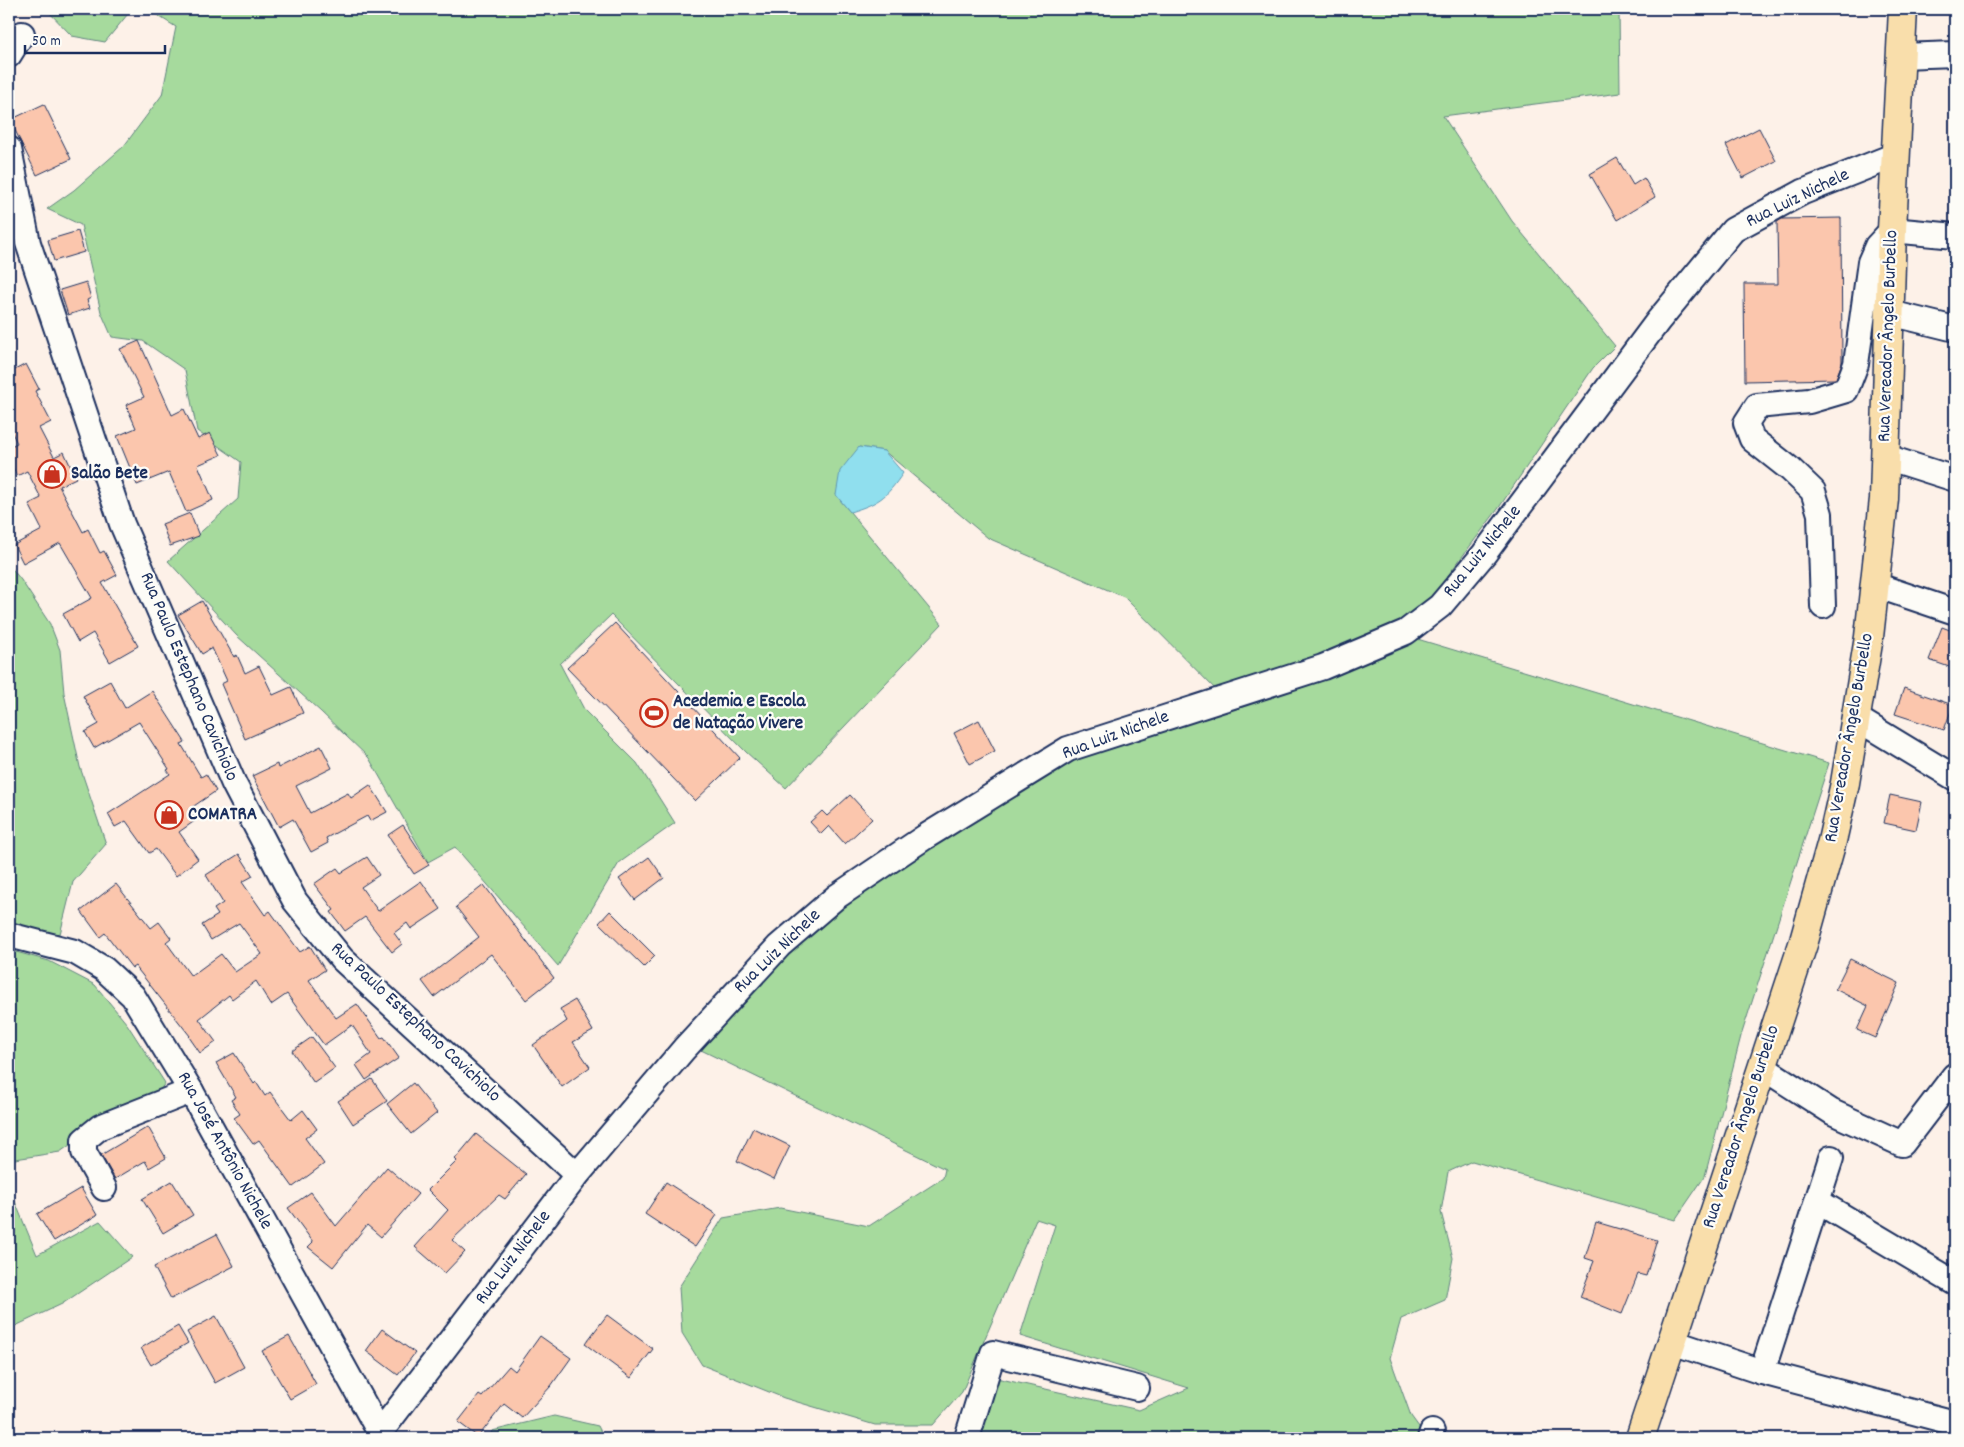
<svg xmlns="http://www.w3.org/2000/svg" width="1964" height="1447" font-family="Dekko,sans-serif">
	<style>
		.green { fill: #a6da9d; stroke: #60847e }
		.water { fill: #90dfee; stroke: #6199b4 }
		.building { fill: #fbc6ad; stroke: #1b2f5e }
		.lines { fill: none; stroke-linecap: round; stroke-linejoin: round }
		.minor-casing { stroke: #1b2f5e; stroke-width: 28 }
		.major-casing { stroke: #1b2f5e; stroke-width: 31 }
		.minor { stroke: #fdfcf7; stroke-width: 24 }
		.major { stroke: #f9deab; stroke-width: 28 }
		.labels { text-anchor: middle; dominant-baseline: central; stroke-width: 4.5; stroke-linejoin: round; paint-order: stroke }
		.street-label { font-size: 19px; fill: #1b2f5e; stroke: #fdfcf7 }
		.poi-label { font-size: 19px; font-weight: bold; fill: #1b2f5e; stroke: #fdfcf7; text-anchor: start }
	</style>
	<rect width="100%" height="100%" fill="#fdf1e8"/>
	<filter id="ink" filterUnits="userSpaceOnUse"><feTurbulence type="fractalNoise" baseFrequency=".02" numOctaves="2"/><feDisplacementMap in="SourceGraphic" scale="10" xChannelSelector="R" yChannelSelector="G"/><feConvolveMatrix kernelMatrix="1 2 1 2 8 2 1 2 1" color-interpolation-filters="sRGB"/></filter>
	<g filter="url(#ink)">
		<g class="green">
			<path d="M46,9H132L105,42L72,36Z"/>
			<path d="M147,9H1619L1620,93L1443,116L1512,221L1615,346L1593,368L1498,509L1443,582L1414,638L1829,763L1741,1036L1705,1176L1675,1220L1472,1161L1448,1172L1441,1212L1453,1258L1445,1300L1401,1319L1390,1358L1411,1416L1427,1438H973L992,1377L1139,1410L1189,1388L1020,1336L1055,1225L1036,1219L962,1392L933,1425H875L784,1398L702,1365L682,1333L679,1287L723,1218L780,1208L869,1226L943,1178L945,1169L699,1049L779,960L845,900L1080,755L1235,709L1124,597L988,538L884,451L859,447L836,495L942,624L786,788L746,752L611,615L560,664L585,711L637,763L675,823L619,863L558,966L455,847L428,862L369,758L321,712L236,635L168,561L238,499L241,462L197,431L185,370L143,341L112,337L101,312L81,225L47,209L74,190L124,146L162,95L176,27Z"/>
			<path d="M9,565L21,580L50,624L60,650L64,693L80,767L106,844L73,882L58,942L9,935Z"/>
			<path d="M9,950L49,961L95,985L127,1024L165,1083L156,1096L117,1112L60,1152L9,1160Z"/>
			<path d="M9,1187L37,1255L100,1221L132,1257L62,1304L9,1329Z"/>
			<path d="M554,1416L598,1426L604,1438H489L492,1431Z"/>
		</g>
		<path class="water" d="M859,447L884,451L903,473C886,498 879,503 850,512L836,495L840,471Z"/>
		<g class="building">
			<path d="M44,104L71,159L37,175L10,120Z"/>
			<path d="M1759,128L1776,161L1743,178L1726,145Z"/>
			<path d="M1617,158L1633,185L1644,178L1655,197L1617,220L1590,174Z"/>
			<path d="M1841,218L1842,363L1836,379L1745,381L1744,284H1778L1777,222L1782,219Z"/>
			<path d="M78,231L84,252L54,261L48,240Z"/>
			<path d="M86,282L91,298L87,300L90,308L68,315L60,290Z"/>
			<path d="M139,341L172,415L184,409L198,439L210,433L221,455L198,465L213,500L186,512L169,472L137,485L117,436L136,428L126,405L144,397L120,349Z"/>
			<path d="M26,364L39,389L35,391L51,422L39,428L54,457L64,452L76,478L59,486L83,532L88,529L100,553L104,551L117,575L102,583L138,646L110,662L93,633L78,642L63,614L92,598L60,543L23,563L14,545L42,530L29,504L41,498L27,471L17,476L9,460V447L17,443L9,427V373Z"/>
			<path d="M190,513L199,536L170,546L162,524Z"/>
			<path d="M202,601L234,657L237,655L245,673L259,666L273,695L291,687L303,713L245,739L221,684L227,681L212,648L202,654L178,615Z"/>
			<path d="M615,623L740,758L695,801L567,668Z"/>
			<path d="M1942,627L1955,632V669L1929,660Z"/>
			<path d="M110,681L125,708L152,691L185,742L181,744L201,777L206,774L216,791L188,810L196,820L179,832L198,859L176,876L156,849L149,853L126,821L115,827L108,814L170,774L167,770L169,769L139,722L94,748L85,732L99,724L83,696Z"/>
			<path d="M1904,688L1953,705L1944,730L1895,714Z"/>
			<path d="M979,720L995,751L970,764L954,733Z"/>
			<path d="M321,746L332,768L296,786L310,813L348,793L351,798L370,785L387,812L370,821L367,816L326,838L328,843L311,852L293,819L279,827L252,776L277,764L278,768Z"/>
			<path d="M850,795L872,819L845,844L829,826L821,834L810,822L822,811L827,816Z"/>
			<path d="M1890,795L1922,802L1916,830L1884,823Z"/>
			<path d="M403,825L429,865L414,874L388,835Z"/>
			<path d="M239,854L253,876L242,882L265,915L270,911L300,952L310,946L325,970L309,980L336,1018L357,1004L381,1038L384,1037L399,1058L366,1080L356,1065L371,1054L352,1025L324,1045L287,994L271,1005L256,981L232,999L229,995L199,1019L216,1042L200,1053L189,1037L190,1036L135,966L132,968L105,933L100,937L81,911L116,884L151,928L159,922L171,938L166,942L191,976L221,954L235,972L262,954L239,923L211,940L202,925L218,915L214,909L223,903L206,875Z"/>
			<path d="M367,857L379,875L361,887L378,911L421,881L441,909L411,929L407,923L394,933L402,944L392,952L365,917L345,931L331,912L334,910L314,884L337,868L341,873Z"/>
			<path d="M649,857L664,878L635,900L619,879Z"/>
			<path d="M484,885L554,978L526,1000L491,954L434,997L422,981L479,937L456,907Z"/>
			<path d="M610,911L655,956L644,967L599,923Z"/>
			<path d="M1850,959L1899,983L1875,1038L1857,1030L1868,1006L1835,989Z"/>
			<path d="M575,1000L593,1031L573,1042L590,1067L562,1087L533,1045L567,1021L560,1009Z"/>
			<path d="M312,1037L335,1068L314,1083L292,1051Z"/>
			<path d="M234,1053L254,1084L256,1082L265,1096L270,1092L291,1120L303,1110L317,1129L305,1138L324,1164L293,1187L259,1140L253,1144L234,1118L240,1114L231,1100L236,1097L216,1063Z"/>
			<path d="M372,1079L387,1101L353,1124L338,1101Z"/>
			<path d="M413,1083L437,1113L411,1134L387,1104Z"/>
			<path d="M148,1127L166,1158L149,1168L145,1161L115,1179L101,1155Z"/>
			<path d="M753,1128L790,1146L774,1179L737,1161Z"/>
			<path d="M476,1134L526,1174L505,1199L499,1195L452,1240L465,1252L445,1273L415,1247L448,1210L428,1190L457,1161L455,1159Z"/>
			<path d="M387,1167L418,1194L381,1237L367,1225L333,1267L308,1247L313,1242L288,1208L311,1192L336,1226Z"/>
			<path d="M172,1181L193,1215L163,1233L142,1199Z"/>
			<path d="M666,1182L717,1215L695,1247L645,1214Z"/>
			<path d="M81,1188L97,1215L54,1241L37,1214Z"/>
			<path d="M1596,1222L1657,1240L1646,1276L1638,1274L1622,1314L1580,1297L1594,1261L1585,1258Z"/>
			<path d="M217,1234L234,1266L171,1299L154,1267Z"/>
			<path d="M607,1315L653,1349L631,1378L585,1344Z"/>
			<path d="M216,1316L244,1367L215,1383L187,1332Z"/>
			<path d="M178,1326L188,1343L151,1365L141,1348Z"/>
			<path d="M382,1329L415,1353L398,1375L366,1351Z"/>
			<path d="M289,1336L316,1384L290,1399L262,1351Z"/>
			<path d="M540,1336L571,1358L551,1386L522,1418L504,1404L478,1437L458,1422L479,1395L482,1397L509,1366L515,1371Z"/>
		</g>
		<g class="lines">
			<defs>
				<g id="minor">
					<path d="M9,55L22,34"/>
					<path d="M1901,56L1955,54"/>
					<path d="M9,149L28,243L122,524L234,784L295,901L342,959L577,1175"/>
					<path d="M1890,313L1955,329"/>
					<path d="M1886,457L1955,479"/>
					<path d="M1875,585L1955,612"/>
					<path d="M1823,606L1820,514L1813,491L1790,469L1752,439L1746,423L1757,406L1809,401L1846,390L1856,364L1870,262L1877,246L1892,230L1955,236"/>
					<path d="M1856,718L1955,778"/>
					<path d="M9,935L75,952L104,969L133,996L191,1091L380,1433"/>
					<path d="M1762,1067L1832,1112L1902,1144L1954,1076H1955"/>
					<path d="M104,1188L84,1152V1140L100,1127L191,1091"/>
					<path d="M1817,1201L1955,1283"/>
					<path d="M1672,1342L1762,1372L1955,1423"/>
					<path d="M1762,1372L1831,1158"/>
					<path d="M376,1438L577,1175L684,1049L779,946L836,897L925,837L1068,749L1323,667L1406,632L1440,606L1484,554L1658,321L1733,230L1803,192L1896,155"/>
					<path d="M967,1438L993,1353L1137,1388"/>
					<path d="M1430,1438L1432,1432"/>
				</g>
				<path id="major" d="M1640,1438L1804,941L1832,841L1845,783L1869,637L1884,499L1892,230L1903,9"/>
			</defs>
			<use href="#minor" class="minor-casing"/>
			<use href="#major" class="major-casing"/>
			<use href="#minor" class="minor"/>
			<use href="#major" class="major"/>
		</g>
	</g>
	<defs>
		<symbol id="shop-ring" viewBox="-11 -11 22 22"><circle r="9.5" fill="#fdfcf7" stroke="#c8321e" stroke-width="1.5"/><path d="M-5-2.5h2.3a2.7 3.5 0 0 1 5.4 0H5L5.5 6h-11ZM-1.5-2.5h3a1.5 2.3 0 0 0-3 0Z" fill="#c8321e"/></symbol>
		<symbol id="stadium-ring" viewBox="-11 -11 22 22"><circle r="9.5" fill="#fdfcf7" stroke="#c8321e" stroke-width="1.5"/><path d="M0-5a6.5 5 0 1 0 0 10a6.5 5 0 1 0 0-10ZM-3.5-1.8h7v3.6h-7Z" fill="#c8321e"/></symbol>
	</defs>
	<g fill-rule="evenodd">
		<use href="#shop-ring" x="36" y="458" width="32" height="32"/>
		<use href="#stadium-ring" x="638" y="697" width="32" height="32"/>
		<use href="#shop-ring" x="153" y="799" width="32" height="32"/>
	</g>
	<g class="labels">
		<g class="street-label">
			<text transform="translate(1798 199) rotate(-26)">Rua Luiz Nichele</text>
			<text transform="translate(1889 336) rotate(-88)">Rua Vereador Ângelo Burbello</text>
			<text transform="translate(1483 552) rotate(-51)">Rua Luiz Nichele</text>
			<text transform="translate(188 677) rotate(67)">Rua Paulo Estephano Cavichiolo</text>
			<text transform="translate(1116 736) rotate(-20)">Rua Luiz Nichele</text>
			<text transform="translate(1850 738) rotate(-80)">Rua Vereador Ângelo Burbello</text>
			<text transform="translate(778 952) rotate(-44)">Rua Luiz Nichele</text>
			<text transform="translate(415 1023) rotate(43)">Rua Paulo Estephano Cavichiolo</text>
			<text transform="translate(1742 1127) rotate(-72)">Rua Vereador Ângelo Burbello</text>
			<text transform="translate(224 1151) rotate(61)">Rua José Antônio Nichele</text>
			<text transform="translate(514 1258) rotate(-53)">Rua Luiz Nichele</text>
		</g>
		<g class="poi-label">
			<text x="71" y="474">Salão Bete</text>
			<text x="673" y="702">Acedemia e Escola<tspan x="673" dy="22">de Natação Vivere</tspan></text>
			<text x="188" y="815">COMATRA</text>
		</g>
	</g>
	<rect width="1964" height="1447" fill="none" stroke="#fdfcf7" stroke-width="30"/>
	<rect x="15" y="15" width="1934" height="1417" fill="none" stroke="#1b2f5e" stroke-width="2" filter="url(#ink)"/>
	<path d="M25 45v8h140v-8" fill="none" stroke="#1b2f5e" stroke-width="2.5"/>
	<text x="32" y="45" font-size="15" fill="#1b2f5e" stroke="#fdfcf7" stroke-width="4" paint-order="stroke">50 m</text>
</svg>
